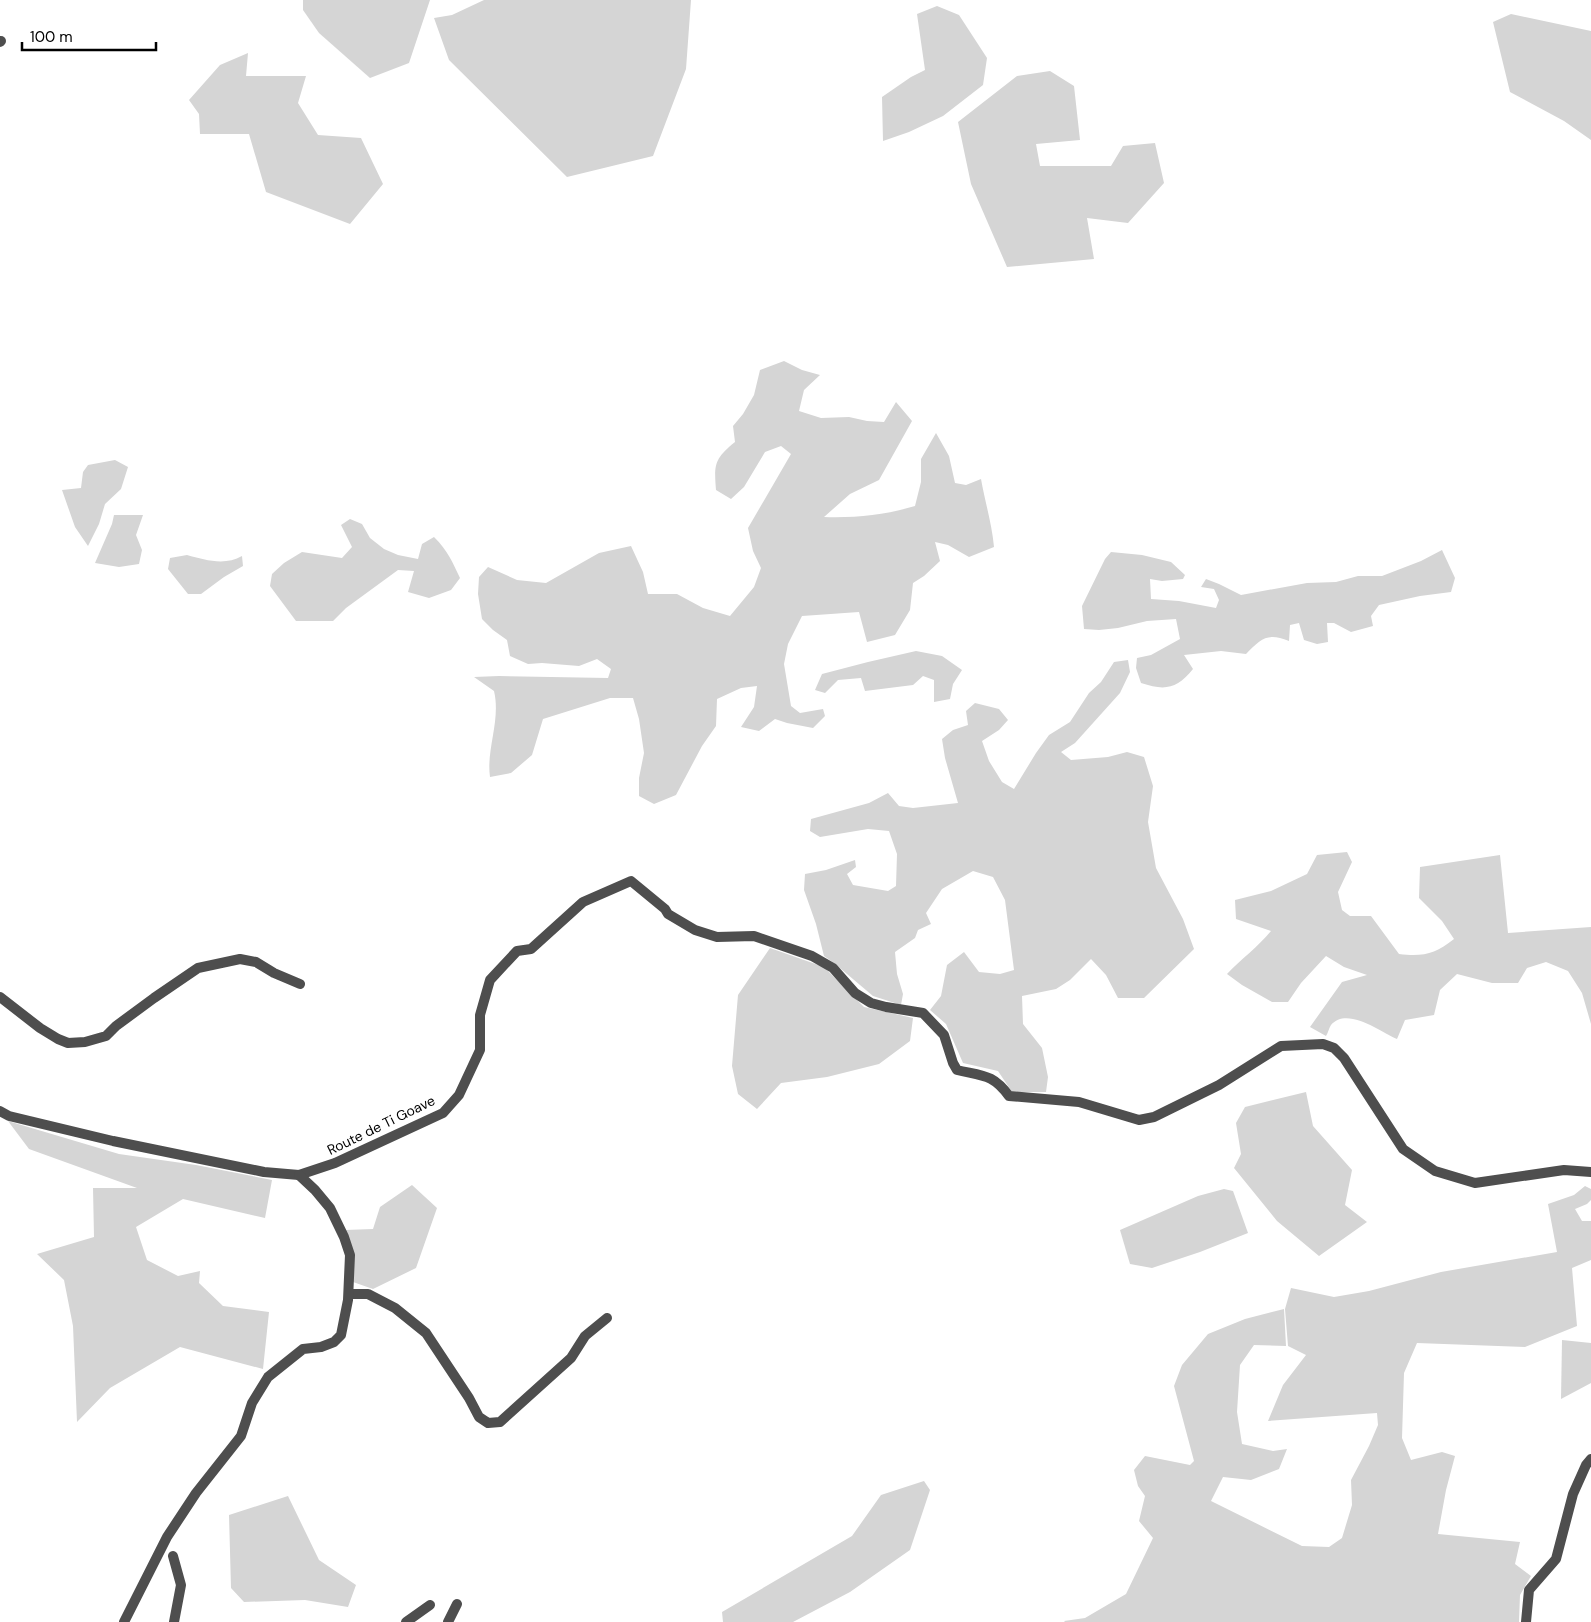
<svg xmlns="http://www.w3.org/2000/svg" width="1591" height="1622" font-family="'DM Sans',sans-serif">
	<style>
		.green { fill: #d5d5d5 }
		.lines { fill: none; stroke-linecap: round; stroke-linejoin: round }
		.minor { stroke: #4e4e4e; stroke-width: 10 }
		.labels { text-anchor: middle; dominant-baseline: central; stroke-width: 5; stroke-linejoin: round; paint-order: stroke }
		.street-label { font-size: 14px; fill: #000; stroke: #fff }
	</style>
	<rect width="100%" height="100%" fill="#fff"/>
	<g class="green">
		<path d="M303,0H430L409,63L370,78L319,33L303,10Z"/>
		<path d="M484,0H691L686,69L653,156L567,177L449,60L434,18L452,15Z"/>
		<path d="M937,6L959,15L987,58L983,85L943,116L909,132L883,141L882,97L911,77L925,70L917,14Z"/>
		<path d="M1511,14L1591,31V140L1564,121L1510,92L1493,22Z"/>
		<path d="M248,53L246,76H306L298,103L318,135L361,138L383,184L350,224L266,192L249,134H200L199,114L189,100L220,65Z"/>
		<path d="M1050,71L1074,86L1080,140L1036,144L1040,166H1111L1123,146L1155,143L1164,183L1128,223L1087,218L1094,259L1007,267L971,184L958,122L1017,76Z"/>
		<path d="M784,361L802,370L820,375L804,390L799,411L821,418L849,417L867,421L884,422L896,402L912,421L879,480L850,494L824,517C856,518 885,515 915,506L921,482V459L936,433L949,456L955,483L966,485L981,479C985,502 992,524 994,547L969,557L948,545L935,542L940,561L924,576L913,583L910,610L895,635L867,642L859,612L802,616L788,644L784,664L791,706L800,713L823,709L825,716L813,728L787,723L775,719L759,731L741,727L754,707L757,686L741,688L717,699L716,726L702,746L676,795L654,804L639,796V778L644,753L639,719L633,698H610L543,719L532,755L511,773L490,777C486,749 501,720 494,691L474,677L499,676L608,678L611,669L597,659L579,666L542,663L528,664L510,656L507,640L493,630L482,619L478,594L479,577L488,567L517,580L546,583L599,553L631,546L643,572L648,594H677L703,608L730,616L754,587L761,568L753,551L748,528L791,454L781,446L765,452L744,487L731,499L716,490C714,465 714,459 735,442L733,426L743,414L754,395L760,370Z"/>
		<path d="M115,460L128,467L121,489L105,504L99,524L88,546L75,527L62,490L81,488L83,472L88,465Z"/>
		<path d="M114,515H143L136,535L142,550L139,564L119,567L95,563L112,524Z"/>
		<path d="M350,519L362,524L370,538L384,549L398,555L418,559L422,544L434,537C448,551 452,561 460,578L451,590L429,598L408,592L414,571L398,570L346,608L333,621H296L270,586L272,574L284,563L302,552L342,558L352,547L341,525Z"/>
		<path d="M1442,550L1455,578L1451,592L1420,596L1379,605L1371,616L1373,626L1351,632L1334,623H1327L1328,642L1317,644L1304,640L1299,623L1290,625L1289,641C1267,632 1261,639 1246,654L1221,651L1184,655L1193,669C1177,689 1165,691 1141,683L1136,668L1137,658L1151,655L1180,639L1176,619L1147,621L1118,628L1099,630L1084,629L1082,606L1105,559L1111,552L1142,555L1171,562L1185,575L1183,579L1162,581L1150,579L1151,599L1179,601L1216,608L1219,600L1214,589L1201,587L1206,579L1219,584L1241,595L1307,583L1336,582L1358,576H1382L1421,561Z"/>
		<path d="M187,555C205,560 225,566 242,556L243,566L224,577L201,594H188L168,569L170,558Z"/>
		<path d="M916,651L942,656L962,670L953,684L950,699L934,702V680L923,676L913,685L865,691L861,678L838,680L825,693L815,690L822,674L868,662Z"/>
		<path d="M1128,660L1130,672L1120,693L1075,743L1061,752L1071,760L1108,757L1127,752L1144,757L1153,786L1148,822L1156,868L1183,919L1194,949L1144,998H1118L1106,975L1091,959L1070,980L1056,989L1022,996L1023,1024L1042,1048L1048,1077L1046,1092H1012L998,1071L963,1063L946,1024L930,1010L941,996L947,965L964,952L979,972L1000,974L1014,970L1005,900L993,877L973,871L942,889L926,913L931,924L918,930L915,938L895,952L897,974L903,994L901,1005L873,996L834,963L824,956L816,924L804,890L805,874L826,870L855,860L856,867L847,874L853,885L888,891L896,886L897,854L889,831L868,829L820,837L810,831L811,819L869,803L888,793L899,806L913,808L958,803L945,758L942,739L953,730L968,725L966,711L975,703L999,709L1008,720L999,730L982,741L989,761L1002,782L1014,789L1036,753L1049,735L1070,722L1089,693L1101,682L1114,662Z"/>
		<path d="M1347,852L1352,862L1338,892L1342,910L1350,916H1371L1399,954C1423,957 1435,954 1454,939L1442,921L1419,898L1420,867L1500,855L1508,933L1591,927V1024L1582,993L1568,971L1546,962L1527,968L1518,983H1492L1457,974L1440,990L1434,1015L1405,1020L1397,1039C1381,1032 1347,1006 1331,1025C1329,1028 1328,1033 1326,1036L1310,1027L1342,982L1367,975L1344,967L1326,956L1301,983L1288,1002H1272L1242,985L1227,974C1241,959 1258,947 1271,931L1236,919L1235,900L1271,891L1307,874L1317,855Z"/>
		<path d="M770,948L824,967L864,1007L913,1018L910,1041L879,1064L827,1077L781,1083L757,1109L738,1094L732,1066L738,995Z"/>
		<path d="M1306,1092L1313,1126L1352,1170L1345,1205L1367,1222L1319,1256L1277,1221L1234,1168L1241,1154L1236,1123L1245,1107Z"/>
		<path d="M8,1121L119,1154L196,1165L272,1180L265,1218L183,1199L136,1227L147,1260L178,1276L200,1271L199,1283L223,1306L269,1312L263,1369L180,1347L110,1388L77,1422L73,1326L64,1280L37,1254L94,1237L93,1188H137L29,1149Z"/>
		<path d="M412,1185L437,1208L416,1268L373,1289L353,1282L345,1230L373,1229L380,1207Z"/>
		<path d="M1585,1186L1591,1189V1200L1587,1204L1575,1209L1582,1221H1591V1260L1572,1268L1577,1326L1525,1347L1417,1343L1404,1373L1402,1438L1411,1460L1442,1452L1455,1456L1446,1490L1438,1534L1520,1542L1515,1564L1531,1576L1520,1595L1519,1622H1065L1064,1621L1085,1618L1126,1594L1153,1538L1139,1521L1145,1496L1138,1486L1134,1470L1145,1456L1190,1465L1194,1461L1174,1386L1182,1365L1208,1334L1245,1319L1284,1309L1286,1346L1254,1345L1240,1365L1237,1412L1242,1444L1273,1451L1287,1449L1279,1469L1251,1480L1223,1477L1211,1501L1302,1546L1329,1547L1342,1538L1352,1505L1351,1480L1369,1446L1378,1425L1377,1413L1268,1421L1283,1385L1306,1355L1288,1346L1285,1309L1291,1288L1334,1297L1369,1291L1441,1272L1557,1252L1548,1204L1574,1195Z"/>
		<path d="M1224,1189L1233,1191L1248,1233L1200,1252L1152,1268L1130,1264L1120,1230L1198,1196Z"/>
		<path d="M1562,1340L1591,1343V1383L1561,1399Z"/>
		<path d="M924,1481L930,1490L910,1550L850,1592L793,1622H723L722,1612L852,1536L881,1495Z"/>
		<path d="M288,1496L319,1560L356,1585L348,1607L305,1600L244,1602L231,1588L229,1515Z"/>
	</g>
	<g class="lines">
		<g class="minor">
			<path d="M0,42L1,41"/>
			<path d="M0,997L40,1028L58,1039L68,1043L85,1042L106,1036L116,1026L154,998L198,968L240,959L256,962L274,973L300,984"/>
			<path d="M0,1111L9,1116L113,1141L264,1172L299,1175L335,1163L443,1113L459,1095L480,1050V1015L490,980L517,951L531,949L583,902L631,881L665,909L668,914L695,930L717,937L754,936L812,956L833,968L855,993L871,1003L886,1007L923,1013L944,1035L953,1063L957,1070C983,1076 993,1074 1009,1096L1079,1102L1139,1120L1154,1117L1219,1085L1281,1046L1323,1044L1334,1048L1344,1058L1403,1149L1435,1171L1475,1183L1564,1170L1591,1172"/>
			<path d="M349,1294H368L395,1308L426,1333L469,1398L479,1417L488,1423L500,1422L571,1358L585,1336L607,1318"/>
			<path d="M173,1556L181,1585L174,1622"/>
			<path d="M124,1622L167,1537L196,1493L241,1436L252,1403L268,1377L303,1349L321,1347L334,1342L341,1335L348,1300L350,1255L344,1237L330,1208L315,1190L299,1175"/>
			<path d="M406,1622L430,1605"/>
			<path d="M448,1622L457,1604"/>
			<path d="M1526,1622L1529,1590L1556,1559L1573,1494L1586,1465L1591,1459"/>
		</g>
	</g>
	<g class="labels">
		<g class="street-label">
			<text transform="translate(381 1125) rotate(-26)">Route de Ti Goave</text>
		</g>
	</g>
	<path d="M22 42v8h134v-8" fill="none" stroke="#000000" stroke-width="2.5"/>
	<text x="30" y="42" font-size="15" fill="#000000" stroke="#ffffff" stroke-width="4" paint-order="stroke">100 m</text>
</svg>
